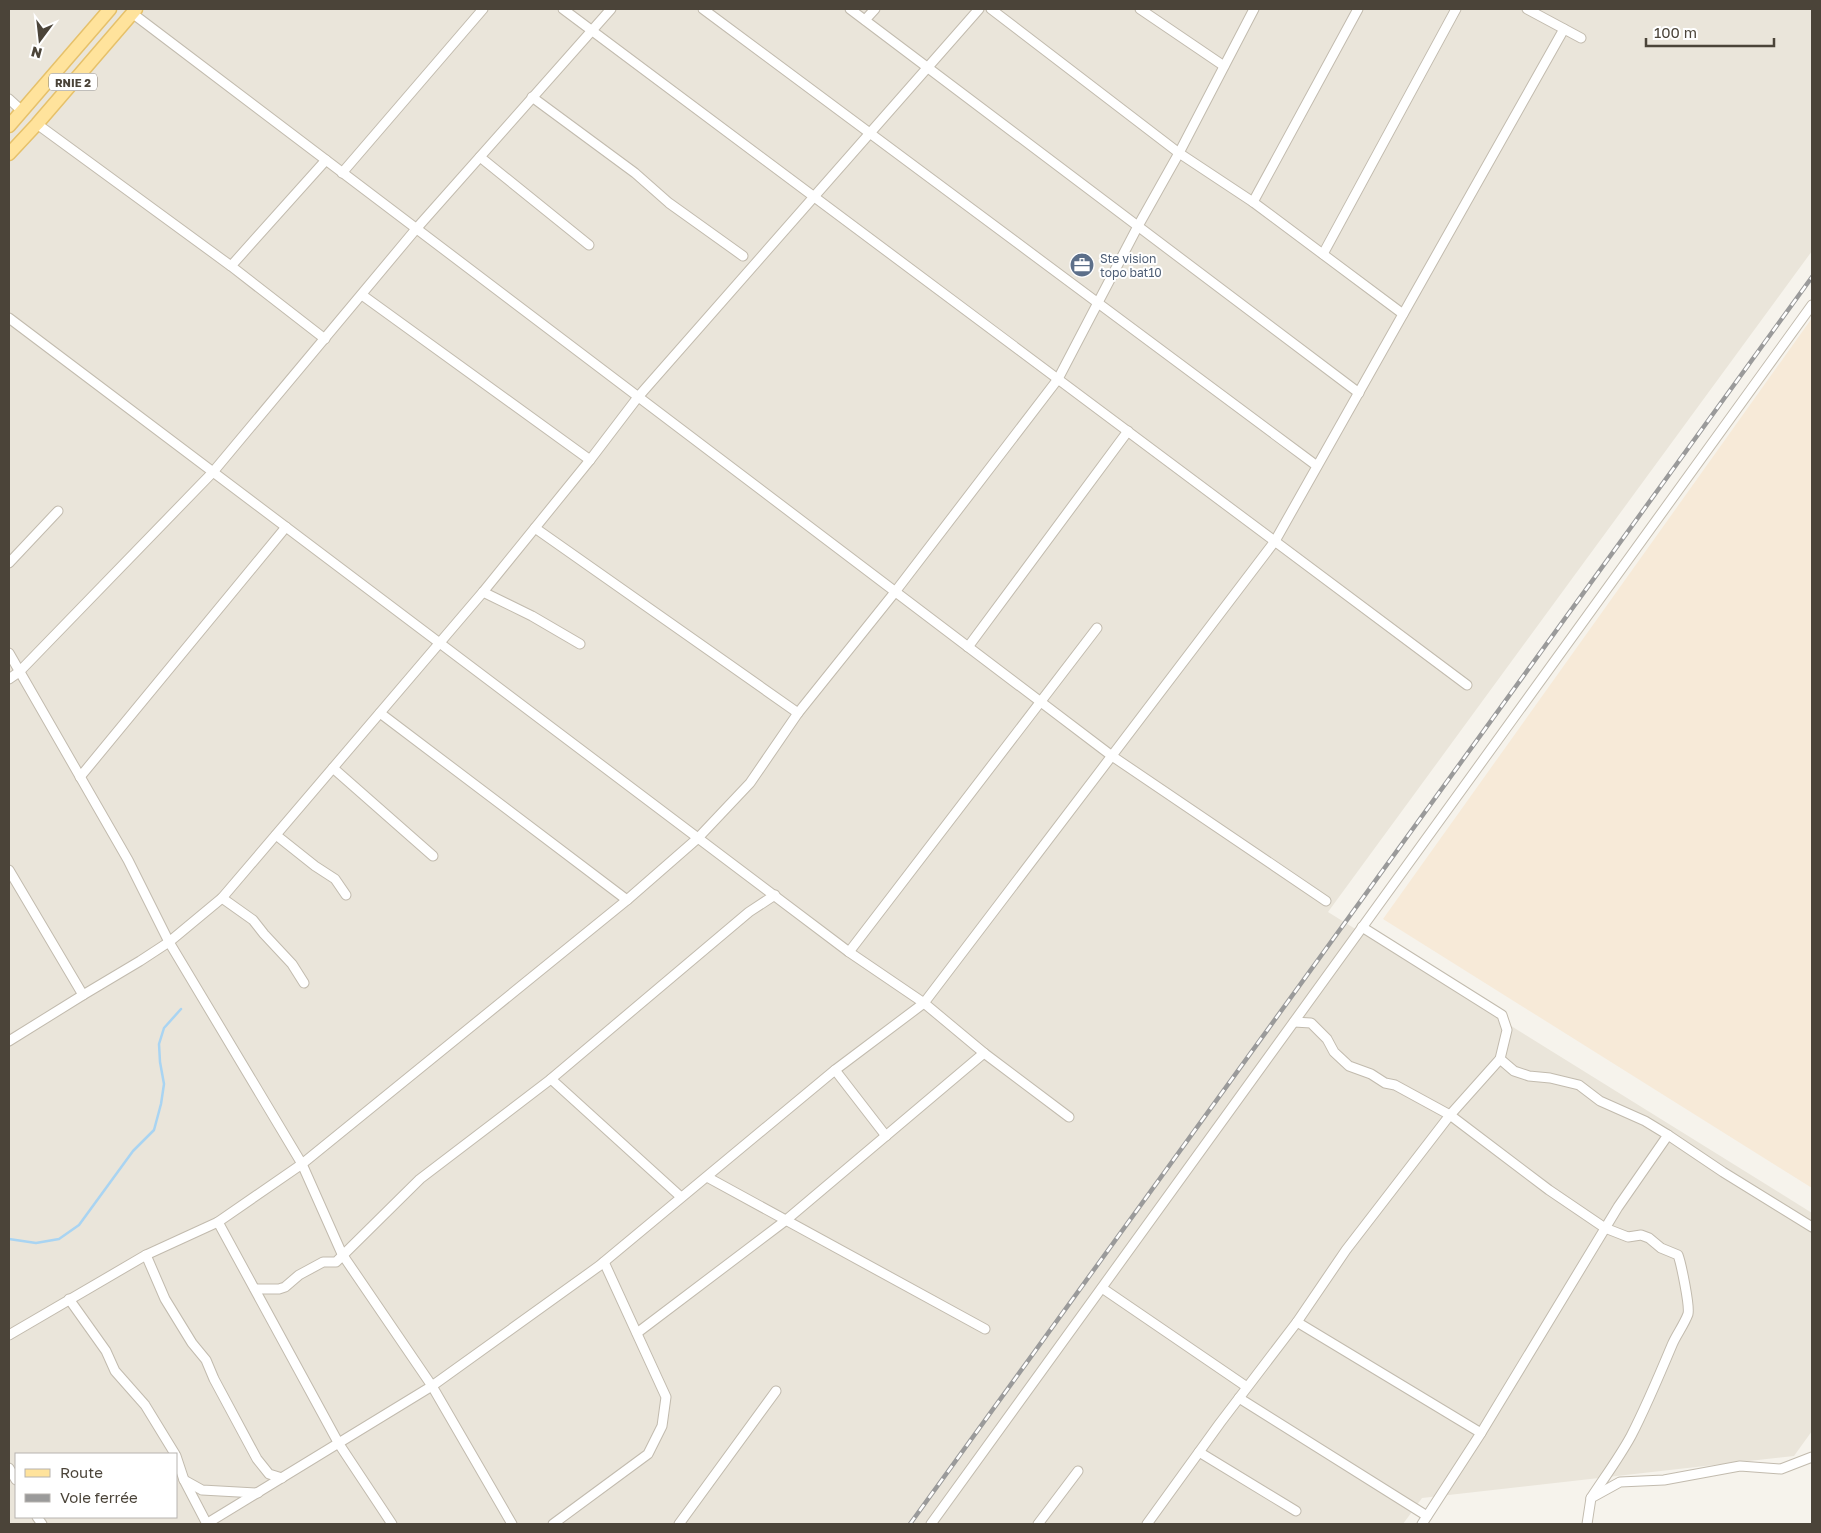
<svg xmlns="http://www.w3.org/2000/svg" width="1821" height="1533" font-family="'Golos Text',sans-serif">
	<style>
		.residential { fill: #eae5da; fill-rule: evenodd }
		.commercial { fill: #f7ead8 }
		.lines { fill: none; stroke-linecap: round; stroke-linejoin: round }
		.stream { stroke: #a9d4f2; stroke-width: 2.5 }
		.minor-casing { stroke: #c2bbae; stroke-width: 11 }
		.primary-casing { stroke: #e6c16a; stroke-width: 15 }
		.minor { stroke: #fff; stroke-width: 9 }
		.primary { stroke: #ffe39c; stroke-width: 12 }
		.rail-casing { stroke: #9a9a9a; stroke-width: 4.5 }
		.rail { stroke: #fff; stroke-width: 2.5; stroke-dasharray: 8; stroke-linecap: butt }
		.labels { text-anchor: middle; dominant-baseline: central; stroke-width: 4; stroke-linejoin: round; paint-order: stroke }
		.shield { fill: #fff; stroke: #817c74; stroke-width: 1 }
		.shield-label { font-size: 11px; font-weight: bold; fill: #4b4439 }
		.service-label { font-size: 12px; fill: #4e5e75; stroke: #fff; text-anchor: start }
	</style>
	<rect width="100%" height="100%" fill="#f6f3ec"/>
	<path class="residential" d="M9,9H1812V251L1328,912L1812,1213V1431L1794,1456L1422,1498L1403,1524H9ZM16,1454H176V1517H16Z"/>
	<path class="commercial" d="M1812,318V1188L1383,919Z"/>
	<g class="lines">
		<path class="stream" d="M9,1239L36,1243L59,1239L79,1225L133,1151L154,1130L161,1104L164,1084L160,1062L159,1044L164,1028L181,1009"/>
		<defs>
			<g id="minor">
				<path d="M563,9L1467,685"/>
				<path d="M703,9L1317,466"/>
				<path d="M850,9L1359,393"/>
				<path d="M991,9L1179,153L1253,202L1403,314"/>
				<path d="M1140,9L1224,66"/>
				<path d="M1527,9L1581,38"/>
				<path d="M132,13L1112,756L1326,901"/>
				<path d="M865,20L875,9"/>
				<path d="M532,97L635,173L669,203L743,256"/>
				<path d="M9,99L22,111"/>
				<path d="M37,124L231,266L325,339"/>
				<path d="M480,157L589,245"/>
				<path d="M342,173L483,9"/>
				<path d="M1253,202L1358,9"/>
				<path d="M1323,254L1456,9"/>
				<path d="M231,266L326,160"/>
				<path d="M362,295L590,460"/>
				<path d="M9,318L849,952L924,1003L984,1053L1069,1117"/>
				<path d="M535,528L798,713"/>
				<path d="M9,563L58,511"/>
				<path d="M483,592L532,616L580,644"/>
				<path d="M968,647L1128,431"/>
				<path d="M9,653L128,860L169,942L302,1164L342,1254L432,1386L512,1524"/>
				<path d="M9,679L19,672L213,472L416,229L611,9"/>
				<path d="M380,713L627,900"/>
				<path d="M333,768L433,856"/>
				<path d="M80,777L286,527"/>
				<path d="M276,835L315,866L335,879L346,895"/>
				<path d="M9,870L83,995L140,961L169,942L222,898L483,592L590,460L638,397L979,9"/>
				<path d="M222,898L253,920L264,934L292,964L304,983"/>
				<path d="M849,952L1097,628"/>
				<path d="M1294,1022L1311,1023L1327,1039L1334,1052L1349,1066L1371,1074L1385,1083L1395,1085L1450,1115L1549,1190L1605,1228L1628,1237L1641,1235L1649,1238L1661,1248L1678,1255C1681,1263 1690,1306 1688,1314C1684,1325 1676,1335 1672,1345C1659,1376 1646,1407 1631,1436C1619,1458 1604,1478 1591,1498"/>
				<path d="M9,1041L83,995"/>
				<path d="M1500,1059L1514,1071L1529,1076L1550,1078L1579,1085L1600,1101L1645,1121L1668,1135L1723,1172L1812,1227"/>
				<path d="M835,1070L886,1136"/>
				<path d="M551,1079L681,1197"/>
				<path d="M707,1177L985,1329"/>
				<path d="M218,1222L339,1444L392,1524"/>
				<path d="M146,1255L165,1299L192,1343L206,1360L214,1379L257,1459L269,1474L282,1478"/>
				<path d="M1102,1288L1247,1387"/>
				<path d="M255,1289H279L285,1287L299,1275L323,1262H336L420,1179L551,1079L749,912L775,895"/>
				<path d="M69,1299L106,1351L115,1371L145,1405L175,1454"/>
				<path d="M1297,1322L1481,1433"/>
				<path d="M637,1333L785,1221L984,1053"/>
				<path d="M9,1335L146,1255L218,1222L302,1164L627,900L698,838L750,783L798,713L895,592L1058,379L1138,226L1179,153L1254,9"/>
				<path d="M1239,1398L1427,1516"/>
				<path d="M1199,1452L1296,1511"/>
				<path d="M176,1456L184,1480L207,1524"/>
				<path d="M9,1468L16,1480"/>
				<path d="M184,1480L202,1490L258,1493"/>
				<path d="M37,1517L42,1524"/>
				<path d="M206,1524L432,1386L599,1266L835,1070L924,1003L1275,541L1564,29"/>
				<path d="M553,1524L648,1454L662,1426L666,1397L604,1262"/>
				<path d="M679,1524L776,1391"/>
				<path d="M931,1524L1812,305"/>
				<path d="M1038,1524L1078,1471"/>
				<path d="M1147,1524L1220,1423L1297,1322L1346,1250L1450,1115L1500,1059L1507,1030L1502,1015L1362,927"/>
				<path d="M1422,1524L1481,1433L1618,1207L1668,1135"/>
				<path d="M1587,1524L1591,1498L1620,1482L1664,1480L1740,1466L1781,1469L1812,1457"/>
			</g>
			<g id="primary">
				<path d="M9,126L110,9"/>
				<path d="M9,154L37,124L136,9"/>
			</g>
		</defs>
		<use href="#minor" class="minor-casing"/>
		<use href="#primary" class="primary-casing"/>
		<use href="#minor" class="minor"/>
		<use href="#primary" class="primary"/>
		<defs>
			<path id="rail" d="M910,1524L1812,277"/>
		</defs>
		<use href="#rail" class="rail-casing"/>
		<use href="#rail" class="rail"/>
	</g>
	<defs>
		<symbol id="office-disc" viewBox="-11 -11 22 22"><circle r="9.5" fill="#5c6f8a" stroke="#fff"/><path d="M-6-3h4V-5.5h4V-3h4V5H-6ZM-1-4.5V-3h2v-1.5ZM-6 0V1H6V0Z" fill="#fff"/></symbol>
	</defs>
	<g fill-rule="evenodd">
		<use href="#office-disc" x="1068" y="251" width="28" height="28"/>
	</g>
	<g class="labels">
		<rect class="shield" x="49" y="73.5" width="48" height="17" rx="4"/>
		<g class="shield-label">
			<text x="73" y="82">RNIE 2</text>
		</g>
		<g class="service-label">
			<text x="1100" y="258">Ste vision<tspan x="1100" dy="14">topo bat10</tspan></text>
		</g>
	</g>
	<rect width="1821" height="1533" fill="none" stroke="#4b4439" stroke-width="20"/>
	<rect x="15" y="1453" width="162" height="65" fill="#ffffff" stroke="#b7b4b0"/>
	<rect x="25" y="1469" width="25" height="8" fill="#ffe39c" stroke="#b7b4b0"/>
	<text x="60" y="1478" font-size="15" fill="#4b4439">Route</text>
	<rect x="25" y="1494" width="25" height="8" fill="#9a9a9a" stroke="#b7b4b0"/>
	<text x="60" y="1503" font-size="15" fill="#4b4439">Voie ferrée</text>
	<g transform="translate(40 40) rotate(195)" stroke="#ffffff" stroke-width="4" paint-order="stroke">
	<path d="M0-4L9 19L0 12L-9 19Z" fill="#4b4439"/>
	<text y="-8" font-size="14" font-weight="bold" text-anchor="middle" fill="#4b4439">N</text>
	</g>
	<path d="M1646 38v8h128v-8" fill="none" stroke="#4b4439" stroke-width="2.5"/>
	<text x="1654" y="38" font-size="15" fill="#4b4439" stroke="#ffffff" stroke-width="4" paint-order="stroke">100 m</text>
</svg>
